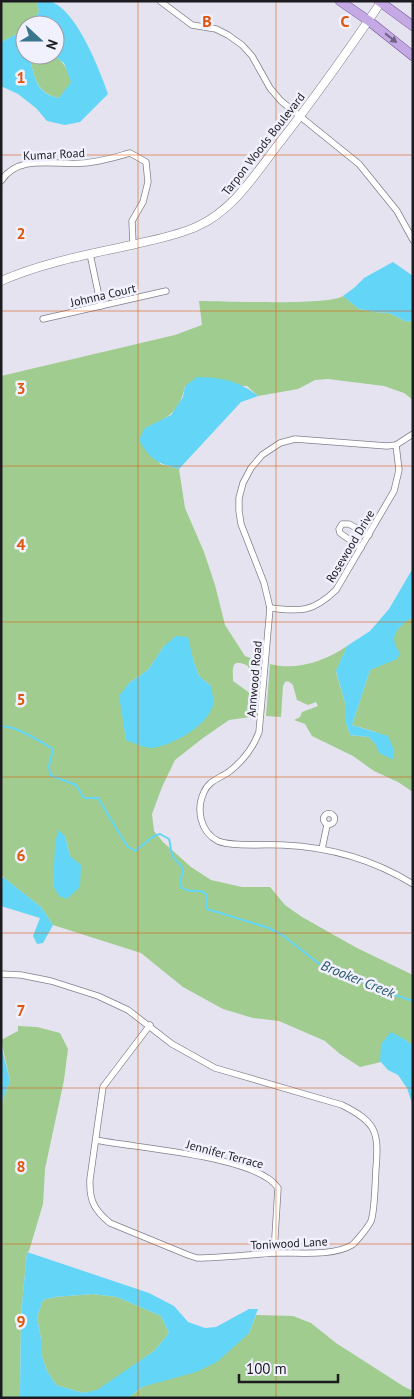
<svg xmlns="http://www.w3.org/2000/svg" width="414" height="1399" font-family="'PT Sans',sans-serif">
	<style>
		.green { fill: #a0cc8f; fill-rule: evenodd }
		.water { fill: #63d5f6; fill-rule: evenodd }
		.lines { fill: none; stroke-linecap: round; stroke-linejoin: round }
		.stream { stroke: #63d5f6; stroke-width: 2 }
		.street-casing { stroke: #81808c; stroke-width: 7 }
		.secondary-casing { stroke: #81808c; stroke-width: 9 }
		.primary-casing { stroke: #715294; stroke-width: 10 }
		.street { stroke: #fff; stroke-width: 5.5 }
		.secondary { stroke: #fff; stroke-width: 8 }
		.primary { stroke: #c5a9e5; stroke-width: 9 }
		.oneway { fill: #706282 }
		.grid { fill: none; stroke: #de560d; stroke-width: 1; stroke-opacity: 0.55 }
		.labels { text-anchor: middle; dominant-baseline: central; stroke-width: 5; stroke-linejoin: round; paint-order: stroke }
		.street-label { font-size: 12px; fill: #1c1b20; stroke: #f1f0fd }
		.water-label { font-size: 14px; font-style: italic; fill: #245563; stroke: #f1f0fd }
		.grid-label { font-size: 16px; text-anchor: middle; font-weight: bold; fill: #de560d; stroke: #f1f0fd; stroke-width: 5; stroke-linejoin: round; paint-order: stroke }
	</style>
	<rect width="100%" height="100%" fill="#e4e3ef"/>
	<g class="green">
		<path d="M1,1H37L39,12L29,25H25V30L1,42Z"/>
		<path d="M33,55C60,55 62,57 72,82L59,98C37,93 35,79 30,60Z"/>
		<path d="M343,296L359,309L374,312L389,313L407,322L413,320V400L404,393L384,386L328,379L315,380L298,389L258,396L247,386H185C180,411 168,419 145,428L160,464L179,469L185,508L204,552L215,585L225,625L245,656L262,662L260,688L256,686L248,666C230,657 233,669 233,681L251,694L256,690H259L260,689L258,716L229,720L203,738L175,760L162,787L152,814L154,831L163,842L191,867L211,880L242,887H270L285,905L302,917L357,948L413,975V1046L406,1040L381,1062L360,1067L340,1054L325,1041L279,1021L253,1018L223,1009L183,987L141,953L53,925L41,907L4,878L1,874V376L175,335L202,325L199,301C223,301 328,306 343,296ZM164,646L193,659L199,676L211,686L126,740L122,712L129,683L148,670ZM65,836L70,856L53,886L55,863Z"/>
		<path d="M413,617V792L398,782L374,771L353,756L312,736L305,724L294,720L300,717L302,712L318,706L316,702L308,705L297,700L293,685L288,681L285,682L283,686L281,717L266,716L270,664C296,671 326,661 347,646L336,672L346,706V723L350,735L369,737L376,745V732L352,725L370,670L381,664L394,645V634L403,623Z"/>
		<path d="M18,1026L37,1027L60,1033L68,1049L64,1080L45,1169L43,1204L29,1251L27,1252L21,1315L20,1398H1V1104L10,1081L1,1040L18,1031Z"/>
		<path d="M92,1294L117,1297L161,1316L169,1333L154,1351L97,1391L83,1393L56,1385L47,1371L41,1354V1339L37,1317L43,1300L55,1297Z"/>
		<path d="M256,1315L293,1316L311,1323L336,1343L403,1386L413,1391V1398H128L142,1387L168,1379L249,1333Z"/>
	</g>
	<g class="water">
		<path d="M37,1C42,1 51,1 56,4C79,18 99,68 108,94L80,122L65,125L47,121L36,108L18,94L1,86V42L25,30V55H33L30,60C35,79 37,94 59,98L71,82L64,63L52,55H55V25H29L39,12Z"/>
		<path d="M393,262L413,276V320L407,322L389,313L374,312L359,309L343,296L354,288L364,278Z"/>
		<path d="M197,377C220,377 240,381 258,396L241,402L179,469C157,463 150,460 139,440L145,428L171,415L183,397L185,386Z"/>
		<path d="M413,568V617C398,627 387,636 400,653L397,659L370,670L352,725L388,736L394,750V760L379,753L376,745L369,737L350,735L346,723V706L336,671L347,646L370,631L389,609Z"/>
		<path d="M176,636L188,637L193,659L199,676L211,686C212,691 214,700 213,705C208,726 171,746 152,748C144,748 133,743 126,740L119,696L129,683L148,670L164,646Z"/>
		<path d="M58,830L65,836L70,856L81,865L80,887L67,899L59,896L53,886L55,845Z"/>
		<path d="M3,877L41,907L53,925L43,943L37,944L33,936L40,918L1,906V880Z"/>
		<path d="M391,1032L406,1040L413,1046V1106L407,1088L398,1075L388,1070L380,1061L381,1044Z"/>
		<path d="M1,1045L10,1081L1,1104Z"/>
		<path d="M27,1252L149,1293L174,1306L188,1322L205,1328L216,1327L249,1309H258L249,1333L217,1362L196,1372L142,1387L128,1398H20L21,1315ZM92,1294L117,1297L161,1316L169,1333L154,1351L97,1390L83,1393L56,1385L47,1371L41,1354V1339L37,1317L43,1300L55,1297Z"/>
	</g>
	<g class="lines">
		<path class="stream" d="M1,726C17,726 39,741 53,749L49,766L50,775L76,785L84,798H98L127,846L135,851L154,836L160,834L169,839C171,845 170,853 174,858C177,863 183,864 183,871C183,877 176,884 184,889C192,894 197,887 206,894L207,909L269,928L282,935L322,966L392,994L413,1001"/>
		<defs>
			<g id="street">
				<path d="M160,1L192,25L216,29L228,35L242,45L252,56L270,88L281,101L359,164L397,211L413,240"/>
				<path d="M1,181C19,153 56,166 84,163C99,162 115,157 130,153L146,162L148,182L143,202L132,221L133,244"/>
				<path d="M90,254L101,306"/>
				<path d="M43,319L166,291"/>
				<path d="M413,434L396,445L387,446L295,439L280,443L262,455L251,468L243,483L239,498V511L241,524L264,583L270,608L259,732C253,748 244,760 230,771C221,778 209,780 204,792C196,809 200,832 218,841C231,847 267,844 283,845C328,847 374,860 413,884"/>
				<path d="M361,548L340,533L339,529L342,524H349L369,535"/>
				<path d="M270,608C301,612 313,612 336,590L394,491L399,470L396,445"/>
				<circle cx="329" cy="819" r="5.5"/>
				<path d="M322,849L327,825"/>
				<path d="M1,974L21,975L51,981L98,996L128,1010L172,1044L215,1068L342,1105C376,1122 379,1131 376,1168C375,1182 375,1210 371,1221C369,1226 356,1242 352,1245C332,1257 296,1252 273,1253C248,1255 222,1258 197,1258L188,1255L110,1223C94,1210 89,1200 90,1179L103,1087L150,1025"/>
				<path d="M96,1140C135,1148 258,1156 278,1188L274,1253"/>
			</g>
			<path id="secondary" d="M1,281C44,262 91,254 136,244C157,239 179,235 198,226C233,210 254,176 277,146C313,100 348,51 381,2"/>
			<g id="primary">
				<path d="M340,1L369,21L413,56"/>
				<path d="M379,1L413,26"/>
			</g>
		</defs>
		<use href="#street" class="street-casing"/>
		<use href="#secondary" class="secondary-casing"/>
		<use href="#primary" class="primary-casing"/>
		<use href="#street" class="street"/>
		<use href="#secondary" class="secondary"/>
		<use href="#primary" class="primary"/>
	</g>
	<defs><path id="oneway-solid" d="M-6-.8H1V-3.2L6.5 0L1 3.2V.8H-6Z" transform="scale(1.25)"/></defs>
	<use class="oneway" href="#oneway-solid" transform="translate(391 38) rotate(38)"/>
	<path class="grid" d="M138,1V1398M276,1V1398M1,155H413M1,311H413M1,466H413M1,622H413M1,777H413M1,933H413M1,1088H413M1,1244H413"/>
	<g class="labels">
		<g class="street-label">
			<text transform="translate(263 144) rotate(-52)">Tarpon Woods Boulevard</text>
			<text transform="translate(54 154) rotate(-3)">Kumar Road</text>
			<text transform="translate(103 295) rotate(-13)">Johnna Court</text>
			<text transform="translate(350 546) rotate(-59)">Rosewood Drive</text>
			<text transform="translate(254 679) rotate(-85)">Annwood Road</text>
			<text transform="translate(225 1154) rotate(15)">Jennifer Terrace</text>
			<text transform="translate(289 1243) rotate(-3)">Toniwood Lane</text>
		</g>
		<g class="water-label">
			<text transform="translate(358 979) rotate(22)">Brooker Creek</text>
		</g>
	</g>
	<g class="grid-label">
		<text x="207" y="27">B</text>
		<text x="345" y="27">C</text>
		<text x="21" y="83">1</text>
		<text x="21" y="239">2</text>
		<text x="21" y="394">3</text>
		<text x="21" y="550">4</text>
		<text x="21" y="705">5</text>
		<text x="21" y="861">6</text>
		<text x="21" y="1016">7</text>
		<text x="21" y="1172">8</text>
		<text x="21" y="1327">9</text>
	</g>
	<rect width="414" height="1399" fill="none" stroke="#1c1b20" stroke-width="5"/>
	<g transform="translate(40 40) rotate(111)"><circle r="24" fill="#f1f0fd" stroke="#9c9ba5"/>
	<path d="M0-4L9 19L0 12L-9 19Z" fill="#39758c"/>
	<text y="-8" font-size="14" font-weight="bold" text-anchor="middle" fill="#1c1b20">N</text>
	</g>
	<path d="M239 1374v8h99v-8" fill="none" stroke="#1c1b20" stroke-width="2.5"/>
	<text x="246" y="1374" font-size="15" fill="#1c1b20" stroke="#f1f0fd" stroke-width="4" paint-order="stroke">100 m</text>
</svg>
